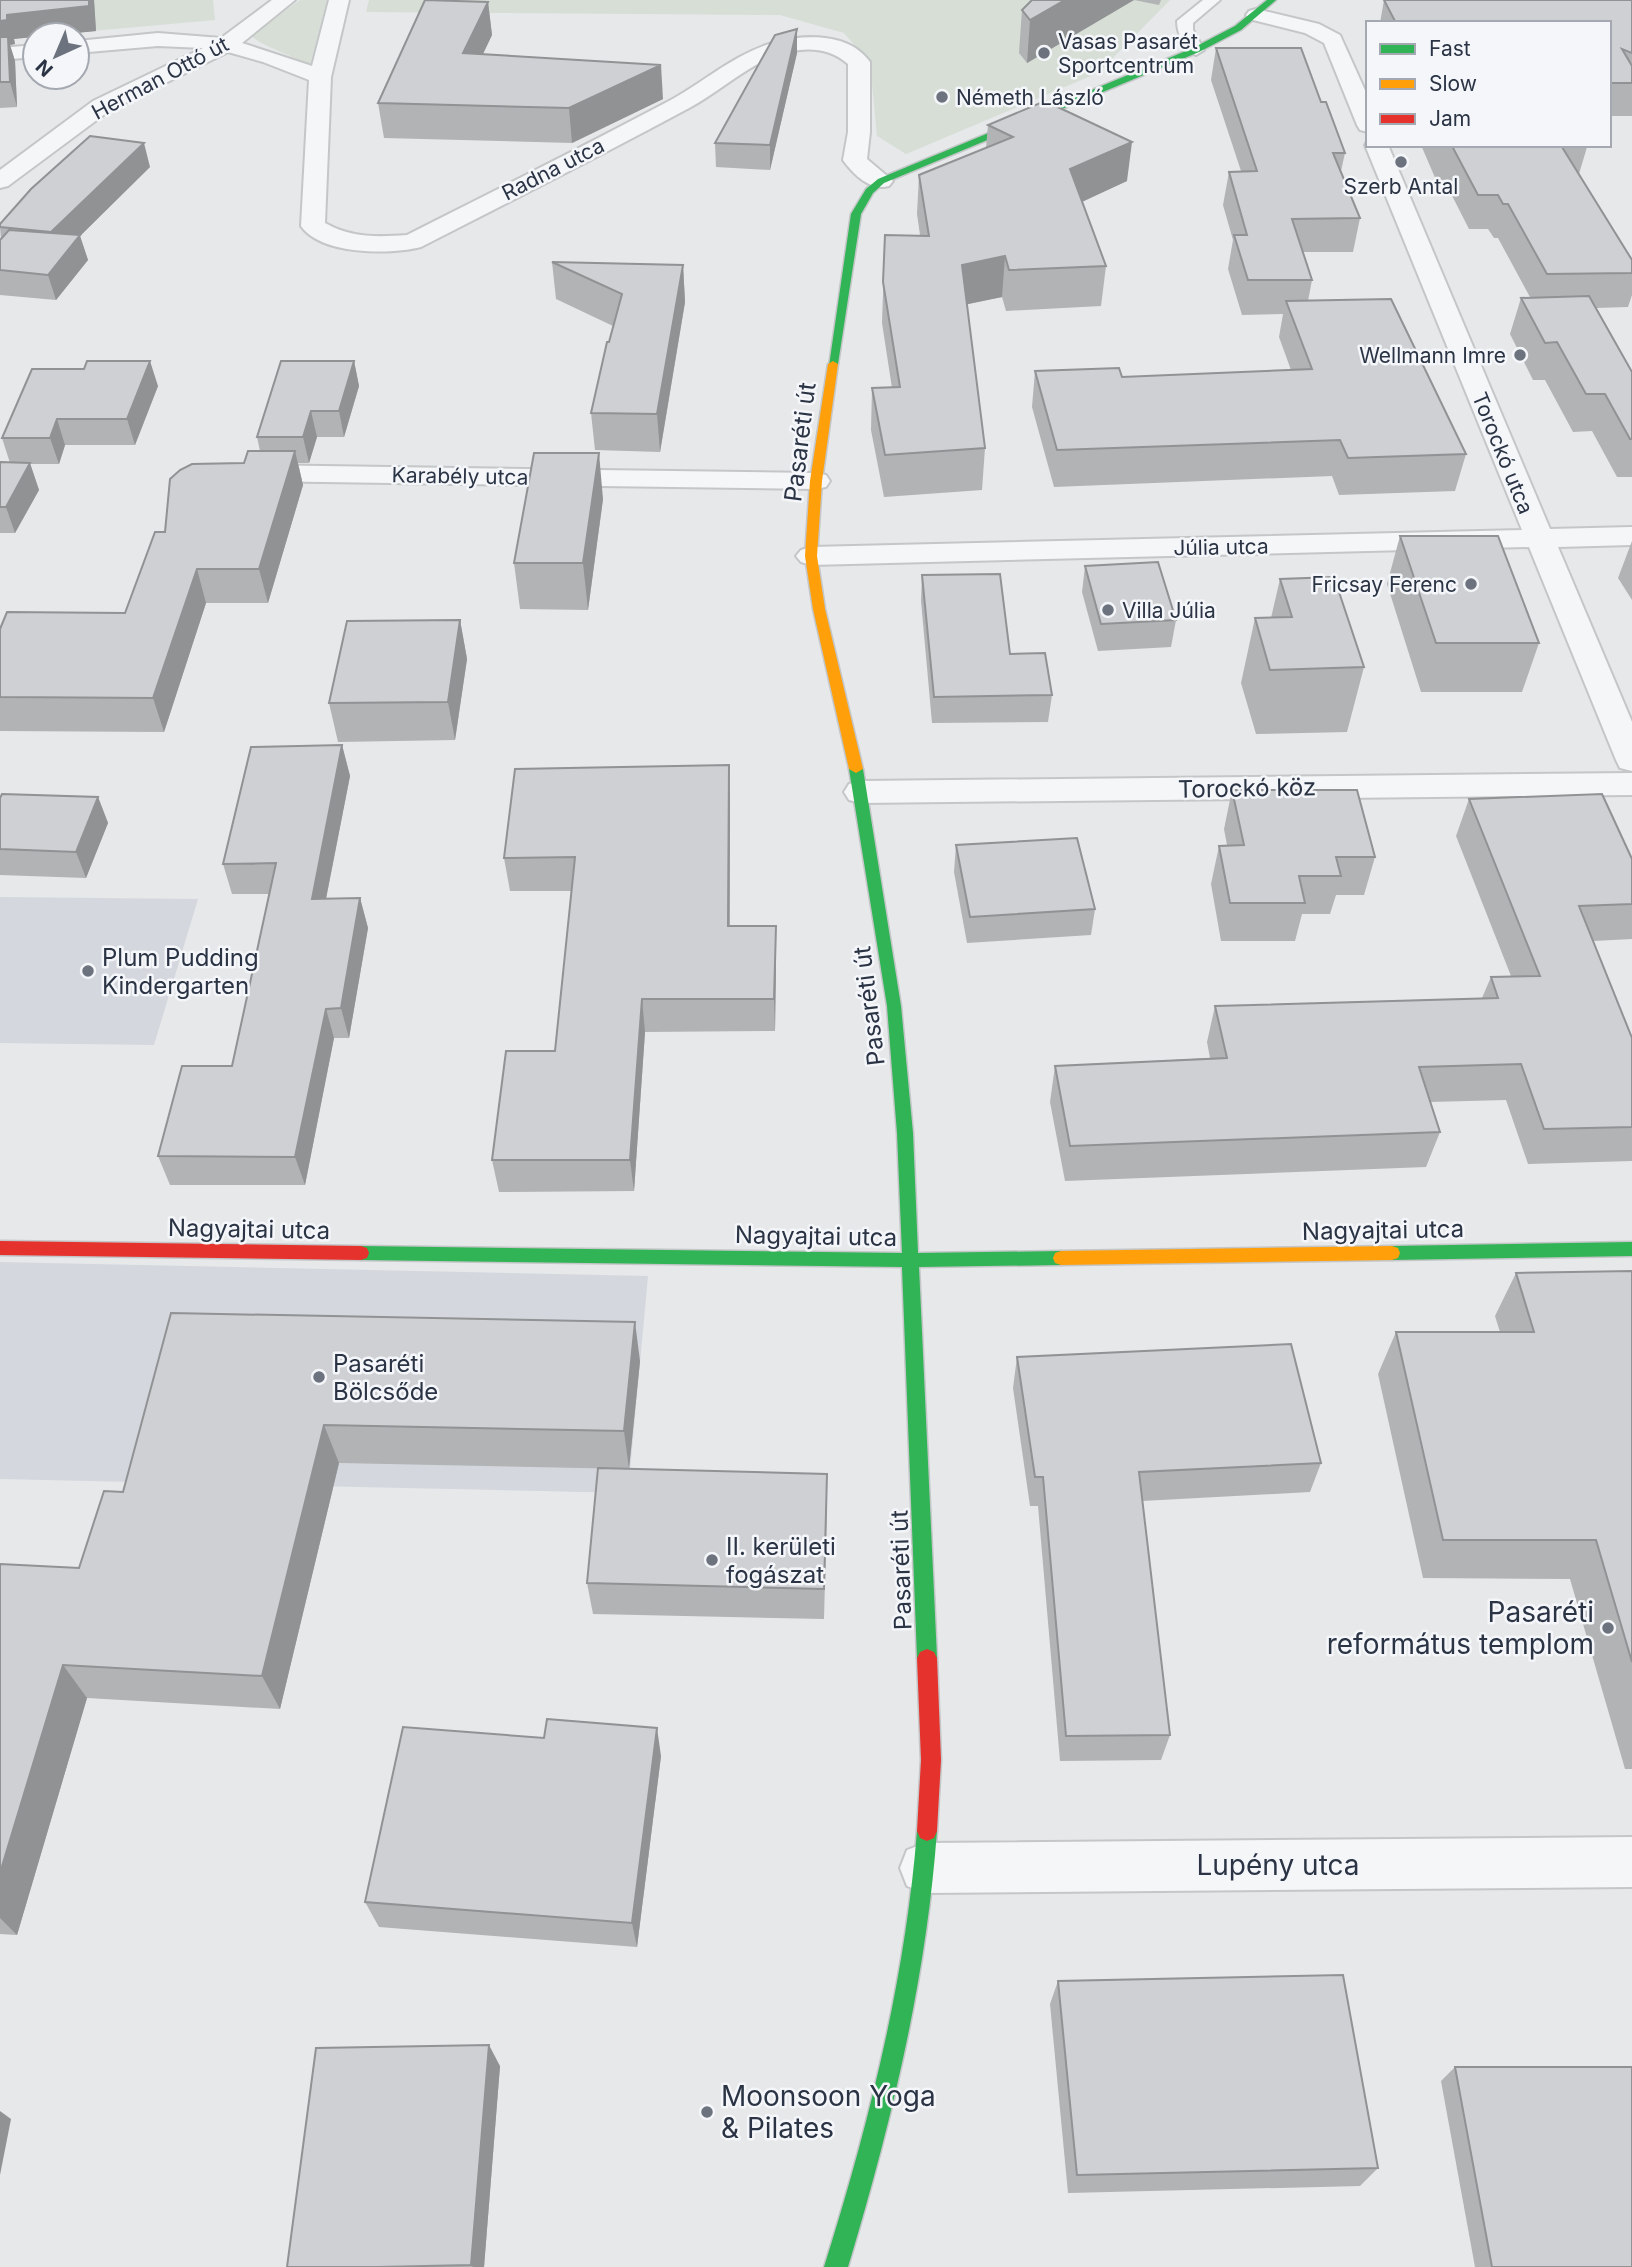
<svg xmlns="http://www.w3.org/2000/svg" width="1632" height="2267" font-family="Inter,sans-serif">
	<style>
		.built { fill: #d4d7dd }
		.green { fill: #d6ded6 }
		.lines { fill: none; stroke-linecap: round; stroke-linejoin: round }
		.lane-casing { stroke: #c4c6c8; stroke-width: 4 }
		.street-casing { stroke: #c4c6c8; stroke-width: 4 }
		.fast-casing { stroke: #c4c6c8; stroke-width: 3 }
		.slow-casing { stroke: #c4c6c8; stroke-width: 3 }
		.jam-casing { stroke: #c4c6c8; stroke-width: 3 }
		.lane { fill: #f5f6f7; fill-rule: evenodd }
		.street { fill: #f5f6f7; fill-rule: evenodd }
		.fast { fill: #30b455; fill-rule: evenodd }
		.slow { fill: #ff9f0a; fill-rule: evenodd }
		.jam { fill: #e5322d; fill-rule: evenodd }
		.wall { fill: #b1b3b5 }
		.shaded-wall { fill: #909294 }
		.building { fill: #ced0d3; stroke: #909294; stroke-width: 2 }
		.poi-dot { fill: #6c737f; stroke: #f4f6f9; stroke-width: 2.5 }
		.labels { text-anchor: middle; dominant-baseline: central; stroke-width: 5; stroke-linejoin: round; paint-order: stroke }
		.far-poi-label { font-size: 21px; fill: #2b3445; stroke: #f4f6f9; text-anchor: start }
		.far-street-label { font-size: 21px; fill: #2b3445; stroke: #f4f6f9 }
		.street-label { font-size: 24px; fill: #2b3445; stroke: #f4f6f9 }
		.poi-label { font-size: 24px; fill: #2b3445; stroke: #f4f6f9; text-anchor: start }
		.near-poi-label { font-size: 28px; fill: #2b3445; stroke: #f4f6f9; text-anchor: end }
		.near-street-label { font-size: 28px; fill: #2b3445; stroke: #f4f6f9 }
	</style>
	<rect width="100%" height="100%" fill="#e6e8ea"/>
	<g class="built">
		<path d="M0,897L198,899L154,1045L0,1043Z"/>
		<path d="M0,1262L648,1276L628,1493L0,1479Z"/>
	</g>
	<g class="green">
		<path d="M95,0H213L215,20L47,35L48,4Z"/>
		<path d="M300,0H327L310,65C293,56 264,47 251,36Z"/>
		<path d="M369,0H1170L1098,73L906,154L877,136L870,63L844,33L780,15L366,12Z"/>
	</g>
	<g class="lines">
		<defs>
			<path id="lane" d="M1203,0H1220L1193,23V30L1204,50L1196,55C1184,51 1177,32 1177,21Z"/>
			<g id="street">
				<path d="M272,0H295L242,43L312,66L329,0H349L331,77L325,223C351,238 378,237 407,235C494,191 582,147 669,101C704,82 737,52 776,42C806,34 850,33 870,62V132L867,159L893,181L889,186C870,191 854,175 843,160L848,132V64C831,49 809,47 788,52C753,60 722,90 691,107C602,155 511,201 421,247C390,255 321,255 301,226L309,80L263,62L228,52L109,111L8,186L0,188V170L93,101L203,48L158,46L77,53V41L158,33L221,38Z"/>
				<path d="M1256,9L1319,24L1340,35L1368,97V132L1360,130L1357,125L1324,43L1305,33L1249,19L1246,15L1249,11Z"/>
				<path d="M35,45V57L0,60V48Z"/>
				<path d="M1368,140V145H1388L1550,529L1632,527V545L1558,547L1632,722V771L1620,768L1616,760L1529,547L811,565L801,562L796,556L801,550L811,547L1522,530L1365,145Z"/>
				<path d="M248,465L816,473L826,475L830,481L826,487L816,489L248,481L238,479L234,473L238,467Z"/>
				<path d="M1632,773V795L861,803L849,800L844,792L849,784L861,781Z"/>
				<path d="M1632,1837V1887L925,1893L907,1886L900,1868L907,1850L925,1843Z"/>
			</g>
			<g id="fast">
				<path d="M1267,0H1276L1241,30L1199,52L884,183L873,193L861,214L838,364L829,366L851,214L866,189L878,179L1193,48L1235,26Z"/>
				<path d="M856,765L863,769L901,1006L913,1133L918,1253L1061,1251L1067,1253L1069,1258L1067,1263L1061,1265L919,1267L937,1658L934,1664L927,1667L920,1664L917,1658L902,1267L361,1260L355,1258L353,1253L355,1248L361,1246L902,1253L897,1133L887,1006L849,769Z"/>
				<path d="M1632,1242V1256L1392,1260L1386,1258L1384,1253L1386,1248L1392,1246Z"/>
				<path d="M927,1821L934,1824L937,1831C926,1981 891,2124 848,2267H824C869,2124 905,1981 917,1831L920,1824Z"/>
			</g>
			<g id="slow">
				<path d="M833,361L838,364L822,481L817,556L825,609L863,769L856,773L849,769L813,609L805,556L810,481L828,364Z"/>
				<path d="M1392,1246L1398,1248L1400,1253L1398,1258L1392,1260L1061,1265L1055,1263L1053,1258L1055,1253L1061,1251Z"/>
			</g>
			<g id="jam">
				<path d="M0,1241L361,1246L367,1248L369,1253L367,1258L361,1260L0,1255Z"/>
				<path d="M927,1649L934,1652L937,1658L941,1760L937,1831L934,1838L927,1841L920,1838L917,1831L921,1760L917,1658L920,1652Z"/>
			</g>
		</defs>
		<use href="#lane" class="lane-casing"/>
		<use href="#street" class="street-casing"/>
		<use href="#fast" class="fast-casing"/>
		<use href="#slow" class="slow-casing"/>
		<use href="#jam" class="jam-casing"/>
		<use href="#lane" class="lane"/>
		<use href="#street" class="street"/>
		<use href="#fast" class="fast"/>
		<use href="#slow" class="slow"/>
		<use href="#jam" class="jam"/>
	</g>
	<g class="wall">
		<path d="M0,0H94L96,31L55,35H35L14,39L15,44L10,45L15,61L17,107L0,108Z"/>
		<path d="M1032,0H1161L1159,5L1134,0L1027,63L1019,53L1022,10Z"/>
		<path d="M1384,0H1632V116H1609V23H1380Z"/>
		<path d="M488,2L492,35L483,54L663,99L572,143L384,138L378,103Z"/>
		<path d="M1216,48L1321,102L1345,153L1341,171L1360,218L1353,252H1303L1312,280L1308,301L1466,454L1455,491L1339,495L1332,476L1054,487L1032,407L1035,371L1122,377L1291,370L1279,337L1283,314L1242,315L1228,269L1233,240L1223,205L1229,172L1241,171L1211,80Z"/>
		<path d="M797,53L770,170L716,167L715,143Z"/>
		<path d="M988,125L1127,181L1082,201L1106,266L1101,306L1006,311L1002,297L967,304L985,448L982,490L884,497L871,430L872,388H892L882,323L885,235H920L917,214L919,175L986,148Z"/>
		<path d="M1421,145H1586L1587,147L1579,174L1632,260V295L1628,307L1596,308L1632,372V477H1617L1592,431L1573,432L1545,380H1533L1510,334L1521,298L1530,297L1498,238H1494L1488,229H1469L1444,180H1436Z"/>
		<path d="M150,167L80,236L88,260L56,300L0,295V240L1,239L0,227Z"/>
		<path d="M552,262L683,265L685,302L660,452L595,450L591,413L613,326L556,299Z"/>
		<path d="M354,361L359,386L344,437H317L309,463H298L303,485L268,603H206L164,732L0,731V629L125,613L165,532L244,463L260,451L257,437Z"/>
		<path d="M32,369L158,386L135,445H65L59,464H30L39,490L15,533H0V462L10,463L2,438Z"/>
		<path d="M603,499L588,610L520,609L514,563Z"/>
		<path d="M1400,536L1539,643L1522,692H1421L1387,584Z"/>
		<path d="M1632,541V600L1618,578Z"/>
		<path d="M1085,566L1176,620L1171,647L1098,651L1082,592Z"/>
		<path d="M922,575L1010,654L1052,695L1048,722L932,723L921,601Z"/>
		<path d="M1280,579L1364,667L1347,732L1256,734L1241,683L1255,618H1271Z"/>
		<path d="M460,620L467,659L455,740L338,742L329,703Z"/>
		<path d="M342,745L350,776L326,899L360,898L368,928L349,1038H334L305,1185H170L158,1156L232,1066L269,894H232L223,864Z"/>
		<path d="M1232,790L1375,857L1364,895H1336L1330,914H1302L1295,941H1221L1211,884L1219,846L1227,845L1224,829Z"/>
		<path d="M98,797L108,823L86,878L0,875V798Z"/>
		<path d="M730,799V926L776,960L775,1031L645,1032L634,1191L499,1192L492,1160L555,1051L572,891H510L504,858Z"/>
		<path d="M1469,799L1632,859V939L1593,941L1632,1038V1161L1528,1164L1506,1100L1430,1102L1440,1132L1426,1167L1065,1181L1050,1102L1055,1066L1210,1058L1207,1042L1215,1006L1482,998L1491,977L1511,976L1456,836Z"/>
		<path d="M956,845L1095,909L1091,935L967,943L954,872Z"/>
		<path d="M1632,1271V1769H1625L1570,1579L1423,1578L1378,1374L1396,1332H1500L1495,1316L1516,1273Z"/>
		<path d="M171,1313L640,1361L629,1469L339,1463L280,1709L87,1698L17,1935L0,1934V1564L79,1568L123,1492Z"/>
		<path d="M1017,1357L1321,1463L1310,1492L1142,1501L1170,1735L1161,1760L1060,1761L1038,1506H1030L1013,1388Z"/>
		<path d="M827,1506L824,1619L593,1614L587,1583Z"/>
		<path d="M661,1756L637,1947L379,1927L365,1902Z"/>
		<path d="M1058,1981L1378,2168L1360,2186L1068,2193L1050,2004Z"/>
		<path d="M500,2066L484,2267H287Z"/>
		<path d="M1455,2067L1632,2267H1475L1441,2081Z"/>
	</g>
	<g class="shaded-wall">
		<path d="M89,0H94L96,31L55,35H35V37L14,39L15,44L10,45L15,61L17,107L0,46V21L7,15Z"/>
		<path d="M1065,0H1134L1027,63L1030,20Z"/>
		<path d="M488,2L492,35L467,87L463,53Z"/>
		<path d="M797,29V53L770,170V145Z"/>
		<path d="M661,65L663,99L572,143L569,108Z"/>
		<path d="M1132,142L1127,181L1067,209L1070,169Z"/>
		<path d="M144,143L150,167L80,236L88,260L56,300L48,275L59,257L51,232Z"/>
		<path d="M1005,256L1002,297L959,306L962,265Z"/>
		<path d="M683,265L685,302L660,452L657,414Z"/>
		<path d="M150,361L158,386L135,445L127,419Z"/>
		<path d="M354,361L359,386L344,437L339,411Z"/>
		<path d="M311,411L317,437L309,463L303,437Z"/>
		<path d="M57,419L65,445L59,464L50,438Z"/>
		<path d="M295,451L303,485L268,603L259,569Z"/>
		<path d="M599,453L603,499L588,610L583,563Z"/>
		<path d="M30,463L39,490L15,533L6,507Z"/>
		<path d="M197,569L206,603L164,732L153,698Z"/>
		<path d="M460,620L467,659L455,740L448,702Z"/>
		<path d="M342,745L350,776L320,929L312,899Z"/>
		<path d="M729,765L730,799L729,960L728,926Z"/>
		<path d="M98,797L108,823L86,878L76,852Z"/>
		<path d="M360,898L368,928L349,1038L341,1008Z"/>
		<path d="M776,926V960L775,1031L774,999Z"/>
		<path d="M642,999L645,1032L634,1191L630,1160Z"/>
		<path d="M326,1009L334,1038L305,1185L295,1157Z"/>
		<path d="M635,1322L640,1361L629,1469L624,1431Z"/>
		<path d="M324,1425L339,1463L280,1709L262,1676Z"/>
		<path d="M63,1665L87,1698L17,1935L0,1918V1873Z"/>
		<path d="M657,1728L661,1756L637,1947L632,1923Z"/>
		<path d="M489,2045L500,2066L484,2267H473L471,2265Z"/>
		<path d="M0,2111L11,2119L0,2175Z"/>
	</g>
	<g class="building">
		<path d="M0,0H89V6L7,15V20L0,21Z"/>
		<path d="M425,0L488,2L463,53L661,65L569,108L378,103Z"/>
		<path d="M1032,0H1065L1030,20L1022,10Z"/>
		<path d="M1384,0H1632V53L1622,49L1632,66V83H1609V23H1396Z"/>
		<path d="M797,29L770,145L715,143L775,35Z"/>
		<path d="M0,37H8L10,82H0Z"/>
		<path d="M1216,48H1301L1321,102H1326L1345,153H1333L1360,218L1292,219L1312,280H1248L1234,235H1247L1229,172L1257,171Z"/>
		<path d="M1045,101L1132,142L1070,169L1106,266L1009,270L1005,256L962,265L985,448L885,455L872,388L900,387L883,282L885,235L929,236L919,175L1013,137L988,125Z"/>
		<path d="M90,136L144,143L51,232L0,227V224L31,189Z"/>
		<path d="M1443,145H1586L1587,147H1562L1632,260V273L1547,274L1508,204H1503L1498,195H1478L1452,146H1444Z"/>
		<path d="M9,230L80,235L48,275L0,270V240Z"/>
		<path d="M552,262L683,265L657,414L591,413L607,342H609L622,294Z"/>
		<path d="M1589,296L1632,372V439H1630L1605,394H1586L1557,342L1545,343L1521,298Z"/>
		<path d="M1391,299L1466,454L1348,458L1340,440L1057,450L1035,371L1119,368L1122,377L1312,369L1286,301Z"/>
		<path d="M87,361H150L127,419H57L50,438H2L32,369H84Z"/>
		<path d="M281,361H354L339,411H311L303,437H257Z"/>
		<path d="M248,451H295L259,569H197L153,698L0,697V629L7,612L125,613L155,532H165L170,479L180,470L192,464L244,463Z"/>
		<path d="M534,453H599L583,563H514Z"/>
		<path d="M0,462L30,463L6,507H0Z"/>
		<path d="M1400,536H1498L1539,643H1436Z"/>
		<path d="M1158,562L1176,620L1101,624L1085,566Z"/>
		<path d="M1000,574L1010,654L1045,653L1052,695L934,697L922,575Z"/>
		<path d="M1334,577L1364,667L1270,670L1255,618L1292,617L1280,579Z"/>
		<path d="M460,620L448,702L329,703L347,621Z"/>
		<path d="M342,745L312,899L360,898L341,1008L326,1009L295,1157L158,1156L182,1066H232L276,863L223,864L251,747Z"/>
		<path d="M729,765L728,926H776L774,999H642L630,1160H492L506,1051H555L575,857L504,858L515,769Z"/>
		<path d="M1232,790H1357L1375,857H1336L1341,876H1299L1305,903H1230L1219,846L1244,845Z"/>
		<path d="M2,794L98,797L76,852L0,849V798Z"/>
		<path d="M1602,794L1632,859V904L1579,906L1632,1038V1127L1544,1129L1521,1064L1419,1067L1440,1132L1070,1146L1055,1066L1227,1058L1215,1006L1498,998L1491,977L1540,976L1469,799Z"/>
		<path d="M1077,838L1095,909L970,917L956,845Z"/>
		<path d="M1632,1271V1662L1596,1540H1443L1396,1332H1534L1516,1273Z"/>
		<path d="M171,1313L635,1322L624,1431L324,1425L262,1676L63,1665L0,1873V1564L79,1568L104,1491L123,1492Z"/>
		<path d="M1291,1344L1321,1463L1139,1472L1170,1735L1066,1736L1043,1477H1035L1017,1357Z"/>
		<path d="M598,1468L827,1474L824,1589L587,1583Z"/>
		<path d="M547,1719L657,1728L632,1923L365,1902L403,1727L544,1738Z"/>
		<path d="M1343,1975L1378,2168L1077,2175L1058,1981Z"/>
		<path d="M489,2045L471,2265L378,2267H287L316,2048Z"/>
		<path d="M1455,2067H1632V2267H1492Z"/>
	</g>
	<g class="poi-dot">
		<circle cx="1044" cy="53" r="7"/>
		<circle cx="942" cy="97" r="7"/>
		<circle cx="1401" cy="162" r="7"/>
		<circle cx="1520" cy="355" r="7"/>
		<circle cx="1471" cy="584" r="7"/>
		<circle cx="1108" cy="610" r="7"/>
		<circle cx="88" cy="971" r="7"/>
		<circle cx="319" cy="1377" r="7"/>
		<circle cx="712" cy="1560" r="7"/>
		<circle cx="1608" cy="1628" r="7"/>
		<circle cx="707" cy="2112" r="7"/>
	</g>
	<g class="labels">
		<g class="far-poi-label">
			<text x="1058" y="41">Vasas Pasarét<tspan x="1058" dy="24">Sportcentrum</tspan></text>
			<text x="956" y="97">Németh László</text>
			<text x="1401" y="186" text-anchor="middle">Szerb Antal</text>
			<text x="1506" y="355" text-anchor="end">Wellmann Imre</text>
			<text x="1457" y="584" text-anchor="end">Fricsay Ferenc</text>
			<text x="1122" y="610">Villa Júlia</text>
		</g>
		<g class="far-street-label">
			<text transform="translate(160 78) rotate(-28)">Herman Ottó út</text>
			<text transform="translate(553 169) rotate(-27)">Radna utca</text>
			<text transform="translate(1503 453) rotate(68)">Torockó utca</text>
			<text transform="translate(460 476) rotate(1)">Karabély utca</text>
			<text transform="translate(1221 547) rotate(-1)">Júlia utca</text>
		</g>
		<g class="street-label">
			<text transform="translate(800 442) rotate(-83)">Pasaréti út</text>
			<text transform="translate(1247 788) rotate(-1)">Torockó köz</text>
			<text transform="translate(869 1006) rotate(-97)">Pasaréti út</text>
			<text transform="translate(249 1229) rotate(1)">Nagyajtai utca</text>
			<text transform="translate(1383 1230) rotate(-1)">Nagyajtai utca</text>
			<text transform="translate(816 1236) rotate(1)">Nagyajtai utca</text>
			<text transform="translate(901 1570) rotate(-92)">Pasaréti út</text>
		</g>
		<g class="poi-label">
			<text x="102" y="957">Plum Pudding<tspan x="102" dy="28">Kindergarten</tspan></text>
			<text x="333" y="1363">Pasaréti<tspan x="333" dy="28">Bölcsőde</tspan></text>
			<text x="726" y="1546">II. kerületi<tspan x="726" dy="28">fogászat</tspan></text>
		</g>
		<g class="near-poi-label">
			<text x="1594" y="1612">Pasaréti<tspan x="1594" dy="32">református templom</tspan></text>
			<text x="721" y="2096" text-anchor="start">Moonsoon Yoga<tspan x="721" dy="32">&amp; Pilates</tspan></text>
		</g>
		<g class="near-street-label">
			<text x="1278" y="1865">Lupény utca</text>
		</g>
	</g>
	<rect x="1366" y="21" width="245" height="126" fill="#f4f6f9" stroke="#a4a8b1" stroke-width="2"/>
	<rect x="1380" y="44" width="35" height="10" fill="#30b455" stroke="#a4a8b1" stroke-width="2"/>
	<text x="1429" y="56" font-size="21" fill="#2b3445">Fast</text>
	<rect x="1380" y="79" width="35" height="10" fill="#ff9f0a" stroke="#a4a8b1" stroke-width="2"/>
	<text x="1429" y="91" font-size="21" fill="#2b3445">Slow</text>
	<rect x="1380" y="114" width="35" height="10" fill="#e5322d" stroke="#a4a8b1" stroke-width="2"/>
	<text x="1429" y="126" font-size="21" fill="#2b3445">Jam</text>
	<g transform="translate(56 56) rotate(224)"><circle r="33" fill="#f4f6f9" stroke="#a4a8b1" stroke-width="2"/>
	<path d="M0-5L12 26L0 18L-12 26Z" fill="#6c737f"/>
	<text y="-10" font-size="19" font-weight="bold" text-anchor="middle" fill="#2b3445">N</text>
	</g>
</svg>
